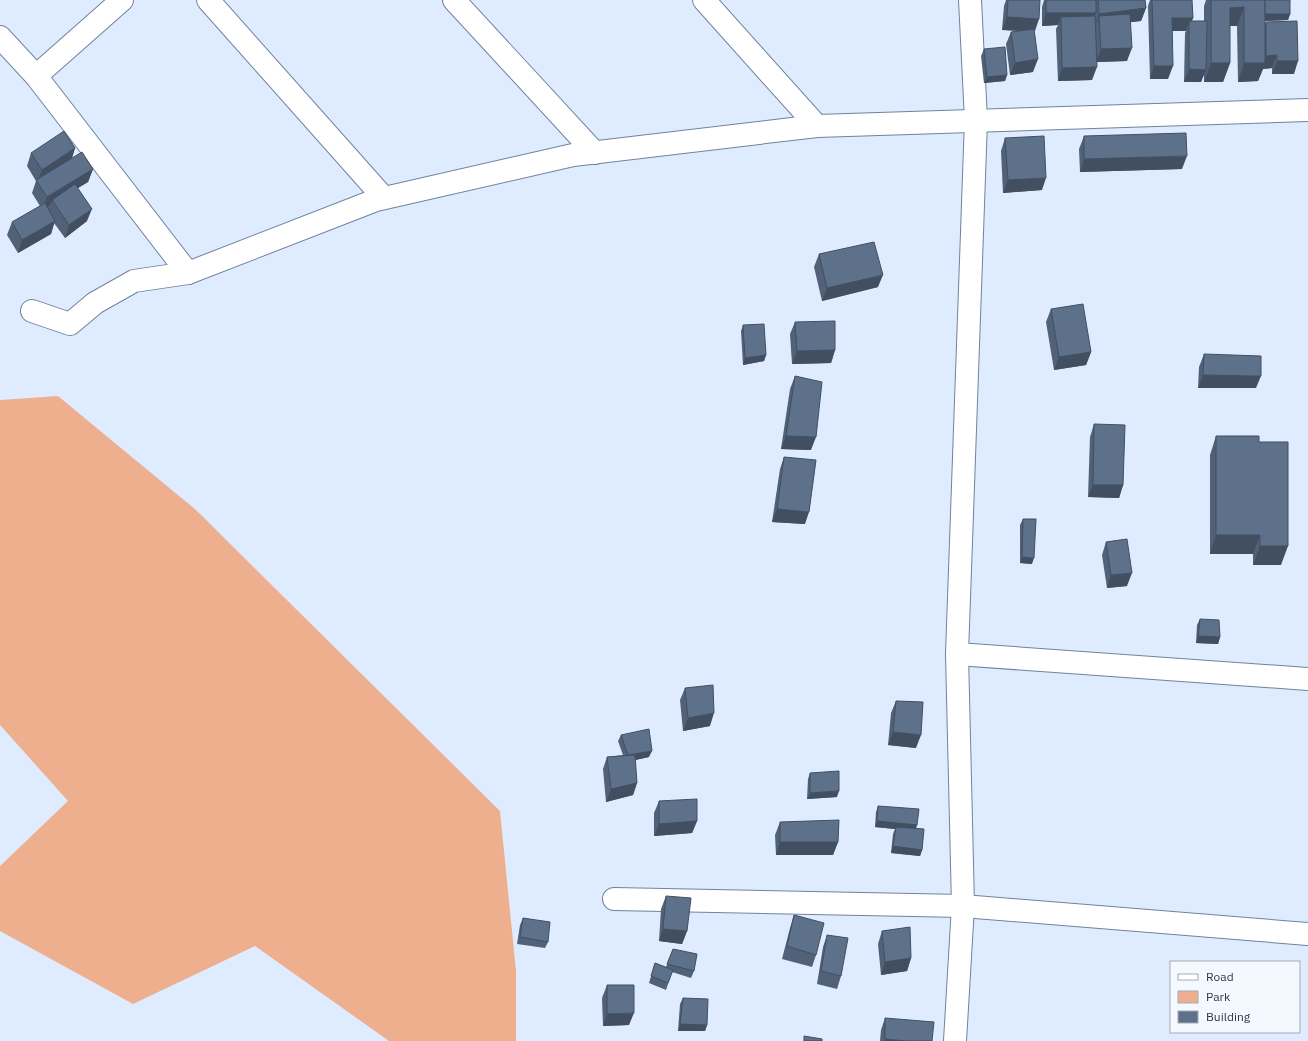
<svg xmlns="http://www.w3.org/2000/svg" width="1308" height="1041" font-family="'IBM Plex Sans',sans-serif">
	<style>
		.green { fill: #eeaf8f }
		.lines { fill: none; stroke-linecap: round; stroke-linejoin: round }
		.minor-casing { stroke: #6f839e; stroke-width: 24 }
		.minor { stroke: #fff; stroke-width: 22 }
		.wall { fill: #506178 }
		.shaded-wall { fill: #414f61 }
		.building { fill: #5d718b; stroke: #414f61 }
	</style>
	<rect width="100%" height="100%" fill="#dfecff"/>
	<path class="green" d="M58,396L196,510L500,811L516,971V1041H389L255,946L133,1004L0,931V866L68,801L0,725V400Z"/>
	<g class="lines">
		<defs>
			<g id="minor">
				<path d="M208,0L384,198"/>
				<path d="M454,0L595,153"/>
				<path d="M704,0L817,126"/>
				<path d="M0,37L36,76L188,273"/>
				<path d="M36,76L122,0"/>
				<path d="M32,311L70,324L95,303L134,281L188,273L376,200L573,155L817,126L1308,110"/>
				<path d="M957,654L1308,679"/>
				<path d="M614,899L963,906L1308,934"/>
				<path d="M955,1041L963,906L957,654L976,120L970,0"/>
			</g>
		</defs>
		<use href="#minor" class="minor-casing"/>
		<use href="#minor" class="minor"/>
	</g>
	<g class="wall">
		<path d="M1006,0H1040L1034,31L1033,72L1010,75L1006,44L1011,32L1019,31L1002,30L1004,6Z"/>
		<path d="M1044,0H1145L1146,8L1141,21L1130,22L1127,61L1097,62L1092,80L1058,81L1056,29L1058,25L1042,26V7Z"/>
		<path d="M1150,0H1192L1193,18L1192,21H1204V6L1206,0H1290V14L1288,20L1265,21V24L1266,22L1294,74H1272V68L1263,69L1258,81L1238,82L1237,26H1230V63L1223,82H1204V74L1201,82H1184L1185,33L1186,31H1172L1168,79H1150L1148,6Z"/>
		<path d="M984,49L1007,75L1005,81L984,83L981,56Z"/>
		<path d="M1084,136L1182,169L1080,172L1079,149Z"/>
		<path d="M1005,138L1042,190L1003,193L1001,151Z"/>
		<path d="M75,148L72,158L93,169L88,182L77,188L87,221L65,238L54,223L51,234L18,253L7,235L12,222L40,206L32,193L36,181L27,166L31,153Z"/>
		<path d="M819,254L878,287L822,301L814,267Z"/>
		<path d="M1051,309L1091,352L1086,365L1054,370L1046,322Z"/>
		<path d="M795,322L835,350L831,363L792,364L790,334Z"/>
		<path d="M743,325L766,355L764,361L743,365L741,331Z"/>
		<path d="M1204,354L1256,388H1198L1199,367Z"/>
		<path d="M795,376L811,450L781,449L790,389Z"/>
		<path d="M1094,424L1123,485L1119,498L1088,497L1090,437Z"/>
		<path d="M1216,436L1259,442L1281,565H1253V554H1210V455Z"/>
		<path d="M784,457L805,524L772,522L780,469Z"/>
		<path d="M1023,519L1032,564L1020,563V525Z"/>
		<path d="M1106,542L1127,586L1107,588L1102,555Z"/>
		<path d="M1200,619L1220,637L1218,644L1196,643L1197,625Z"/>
		<path d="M685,688L710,726L683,731L680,700Z"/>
		<path d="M896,701L916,748L888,745L891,713Z"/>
		<path d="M621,735L649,757L635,760L637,783L633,795L606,802L603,769L607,757L623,755L618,741Z"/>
		<path d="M810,773L837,797L807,799L808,779Z"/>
		<path d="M659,801L697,821L692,833L654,836V813Z"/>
		<path d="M878,806L917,825L916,828L922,850L920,856L891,853L893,834L895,829L875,827L876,812Z"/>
		<path d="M780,822L838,842L833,855H776L775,835Z"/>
		<path d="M666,896L687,931L682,944L659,941L661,909Z"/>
		<path d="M794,915L816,955L812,967L782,959L790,928Z"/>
		<path d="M523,918L548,942L545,948L517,944L520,925Z"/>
		<path d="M882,931L911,958L907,971L881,975L878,944Z"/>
		<path d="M827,935L841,976L837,989L817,984L823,947Z"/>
		<path d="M673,949L694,971L691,978L672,972L666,990L649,983L655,963L666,967Z"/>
		<path d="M607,985L629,1025L603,1026L602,998Z"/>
		<path d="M683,998L707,1025L705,1031H678L680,1004Z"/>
		<path d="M885,1018L932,1041H880L881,1030Z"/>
	</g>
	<g class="shaded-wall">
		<path d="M1244,7L1237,26H1223L1230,8Z"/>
		<path d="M1146,8L1141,21L1100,26L1099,16L1095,26L1094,27L1099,14Z"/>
		<path d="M1046,13H1096L1091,25L1061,17L1058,25L1042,26Z"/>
		<path d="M1263,14H1290L1288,20L1261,21Z"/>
		<path d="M1007,17L1039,19L1035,31L1002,30Z"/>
		<path d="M1172,18H1193L1189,27V21L1186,31H1167Z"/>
		<path d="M1132,48L1127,61L1096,62L1101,49Z"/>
		<path d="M1277,55L1272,68L1263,69L1258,81L1238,82L1244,63H1264L1266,56Z"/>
		<path d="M1038,59L1033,72L1010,75L1015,63Z"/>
		<path d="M1277,61H1298L1294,74H1272Z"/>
		<path d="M1211,63H1230L1223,82H1204Z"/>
		<path d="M1154,66H1173L1168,79H1150Z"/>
		<path d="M1097,67L1092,80L1058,81L1062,68Z"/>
		<path d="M1189,69L1206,70L1201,82H1184Z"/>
		<path d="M1007,75L1005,81L984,83L987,77Z"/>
		<path d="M75,148L71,161L37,183L42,170Z"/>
		<path d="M1187,156L1182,169L1080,172L1084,159Z"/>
		<path d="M93,169L88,182L54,203L52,200L50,205L43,210L47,197Z"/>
		<path d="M1046,178L1042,190L1003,193L1008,180Z"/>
		<path d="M92,209L87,221L65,238L69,225Z"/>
		<path d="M55,221L51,234L18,253L22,240Z"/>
		<path d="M883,275L878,287L822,301L827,288Z"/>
		<path d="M835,350L831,363L792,364L797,351Z"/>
		<path d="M1091,352L1086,365L1054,370L1059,357Z"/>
		<path d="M766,355L764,361L743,365L745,358Z"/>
		<path d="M1203,375L1261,376L1256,388H1198Z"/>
		<path d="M786,436L816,437L811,450L781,449Z"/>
		<path d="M1093,485H1123L1119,498L1088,497Z"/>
		<path d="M777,509L809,512L805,524L772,522Z"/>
		<path d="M1216,535H1260L1253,554H1210Z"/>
		<path d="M1260,546H1288L1281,565H1253Z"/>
		<path d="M1022,557L1034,558L1032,564L1020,563Z"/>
		<path d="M1132,573L1127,586L1107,588L1111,575Z"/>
		<path d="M1198,636L1220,637L1218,644L1196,643Z"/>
		<path d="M714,713L710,726L683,731L688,718Z"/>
		<path d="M893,732L921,735L916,748L888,745Z"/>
		<path d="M652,751L649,757L626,762L628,755Z"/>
		<path d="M637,783L633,795L606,802L611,789Z"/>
		<path d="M839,791L837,797L807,799L810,793Z"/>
		<path d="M697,821L692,833L654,836L659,824Z"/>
		<path d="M877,821L917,825L915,831L896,827L895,829L875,827Z"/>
		<path d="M780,842H838L833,855H776Z"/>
		<path d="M893,846L922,850L920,856L891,853Z"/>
		<path d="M663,929L687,931L682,944L659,941Z"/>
		<path d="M911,958L907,971L881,975L885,962Z"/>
		<path d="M634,1013L629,1025L603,1026L607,1014Z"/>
		<path d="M680,1024L707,1025L705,1031H678Z"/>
		<path d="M885,1039L906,1041H884Z"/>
	</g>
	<g class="building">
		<path d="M1008,0H1040L1039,19L1007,17Z"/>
		<rect x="1046" y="0" width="50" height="13"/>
		<path d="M1098,0H1145L1146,8L1099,14Z"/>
		<path d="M1152,0H1192L1193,18H1172L1173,66H1154Z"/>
		<path d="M1211,0H1265V63H1244V7L1230,8V63H1211Z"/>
		<rect x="1265" y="0" width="25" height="14"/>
		<path d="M1130,14L1132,48L1101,49L1099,16Z"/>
		<path d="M1095,16L1097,67L1062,68L1061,17Z"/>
		<path d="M1189,21H1207L1206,70L1189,69Z"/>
		<path d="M1297,21L1298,61H1277V55L1266,56V22Z"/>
		<path d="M1034,29L1038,59L1015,63L1011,32Z"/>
		<path d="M1005,47L1007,75L987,77L984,49Z"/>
		<path d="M64,131L75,148L42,170L31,153Z"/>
		<path d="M1186,133L1187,156L1084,159V136Z"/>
		<path d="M1044,136L1046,178L1008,180L1005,138Z"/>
		<path d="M82,152L93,169L47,197L36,180Z"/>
		<path d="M75,184L92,209L69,225L52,200Z"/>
		<path d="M45,203L55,221L22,240L12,222Z"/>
		<path d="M874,242L883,275L827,288L819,254Z"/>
		<path d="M1083,304L1091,352L1059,357L1051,309Z"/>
		<path d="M835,321V350L797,351L795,322Z"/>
		<path d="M764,324L766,355L745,358L743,325Z"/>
		<path d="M1204,354L1261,356V376L1203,375Z"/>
		<path d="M795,376L822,382L816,437L786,436Z"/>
		<path d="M1094,424L1125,425L1123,485H1093Z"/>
		<path d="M1216,436H1259V442H1288V546H1260V535H1216Z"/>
		<path d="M784,457L816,460L809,512L777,509Z"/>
		<path d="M1023,519H1036L1034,558L1022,557Z"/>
		<path d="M1127,539L1132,573L1111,575L1106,542Z"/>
		<path d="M1200,619L1219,620L1220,637L1198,636Z"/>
		<path d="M713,685L714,713L688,718L685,688Z"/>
		<path d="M896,701L923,702L921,735L893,732Z"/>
		<path d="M649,729L652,751L628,755L621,735Z"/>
		<path d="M635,755L637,783L611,789L607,757Z"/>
		<path d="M839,771V791L810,793V773Z"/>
		<path d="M697,799V821L659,824V801Z"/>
		<path d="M878,806L919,809L917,825L877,821Z"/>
		<path d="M839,820L838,842H780V822Z"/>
		<path d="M896,827L924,829L922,850L893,846Z"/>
		<path d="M666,896L691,898L687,931L663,929Z"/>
		<path d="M794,915L824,923L816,955L787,946Z"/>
		<path d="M523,918L550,922L548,942L520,937Z"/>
		<path d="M910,927L911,958L885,962L882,931Z"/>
		<path d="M827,935L848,938L841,976L821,971Z"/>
		<path d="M673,949L697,954L694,971L667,964Z"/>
		<path d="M655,963L673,970L668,983L651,976Z"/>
		<path d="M607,985H634V1013L607,1014Z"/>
		<path d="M683,998L708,999L707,1025L680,1024Z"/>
		<path d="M885,1018L934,1022L932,1041H906L885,1039Z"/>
		<path d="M804,1036L822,1039V1041H804Z"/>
	</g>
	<rect x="1170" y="961" width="130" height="72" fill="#f4f9ff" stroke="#a5abb4"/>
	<rect x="1178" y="974" width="20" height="6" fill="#ffffff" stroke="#a5abb4"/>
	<text x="1206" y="981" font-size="12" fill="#2e3743">Road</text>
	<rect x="1178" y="991" width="20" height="12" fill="#eeaf8f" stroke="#a5abb4"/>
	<text x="1206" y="1001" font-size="12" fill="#2e3743">Park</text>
	<rect x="1178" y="1011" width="20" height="12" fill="#5d718b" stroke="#a5abb4"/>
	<text x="1206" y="1021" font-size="12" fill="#2e3743">Building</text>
</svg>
